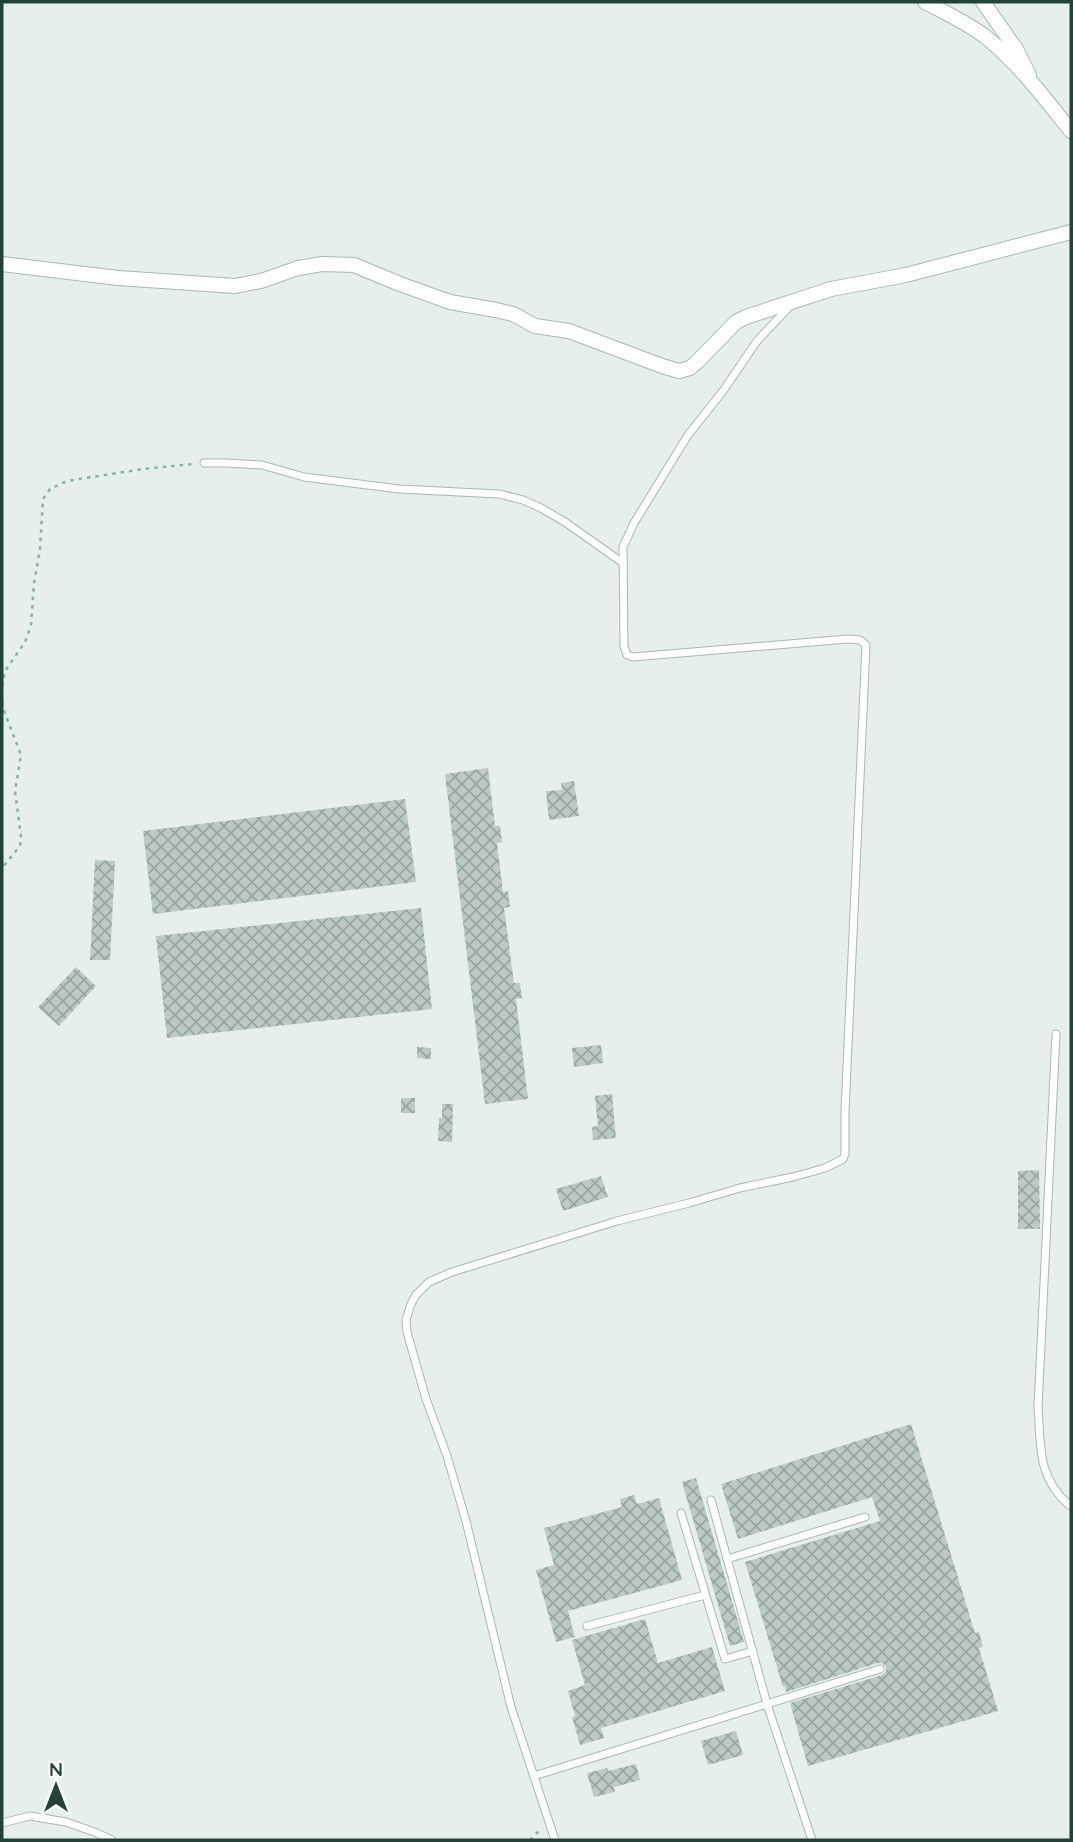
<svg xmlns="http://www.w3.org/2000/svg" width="1073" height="1842" font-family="Quicksand,sans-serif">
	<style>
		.building { fill: url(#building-cross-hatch) }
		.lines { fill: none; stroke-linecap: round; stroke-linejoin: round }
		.service-casing { stroke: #a8b8b2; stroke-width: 9 }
		.minor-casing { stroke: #a8b8b2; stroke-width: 16 }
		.path { stroke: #86b3a5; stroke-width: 2.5; stroke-dasharray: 3.5 5; stroke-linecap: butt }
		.service { stroke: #fff; stroke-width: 7 }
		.minor { stroke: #fff; stroke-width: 14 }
	</style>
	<defs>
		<pattern id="building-cross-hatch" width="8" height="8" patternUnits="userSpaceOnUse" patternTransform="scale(1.75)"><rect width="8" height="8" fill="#bbcac4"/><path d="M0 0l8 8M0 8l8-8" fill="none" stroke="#98a6a0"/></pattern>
	</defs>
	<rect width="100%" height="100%" fill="#e6efeb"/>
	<g class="building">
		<path d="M488,768L495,826H500L502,842L497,843L503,892L508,891L510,907L504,908L514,983H520L522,998L516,999L528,1099L485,1104L445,774Z"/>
		<path d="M574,781L579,816L549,820L546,791L562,790L561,783Z"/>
		<path d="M405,799L416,882L153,914L143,831Z"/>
		<path d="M95,860L115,861L110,960H90Z"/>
		<path d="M421,908L432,1009L167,1038L156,936Z"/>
		<path d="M76,967L96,986L59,1026L38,1007Z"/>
		<path d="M601,1045L603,1063L574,1067L572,1048Z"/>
		<path d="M417,1047L431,1048V1059L417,1058Z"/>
		<path d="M612,1094L616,1138L593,1140L592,1127L598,1126L595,1096Z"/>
		<rect x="401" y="1098" width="14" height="15"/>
		<path d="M442,1104H453L452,1142L438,1141L439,1118H442Z"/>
		<path d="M1039,1170L1040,1229H1018V1171Z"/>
		<path d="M601,1176L608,1197L563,1211L556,1189Z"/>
		<path d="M911,1424L975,1633L979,1632L983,1647L979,1648L998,1711L808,1766L790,1703L882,1675L886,1671V1667L882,1663H878L786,1692L785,1686L783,1687L745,1562L880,1521L872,1497L738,1539L721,1484Z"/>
		<path d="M696,1478L744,1642L730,1646L682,1482Z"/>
		<path d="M634,1495L637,1504L659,1498L682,1580L568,1611L575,1637L556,1642L536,1570L554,1565L544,1528L622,1507L620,1499Z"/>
		<path d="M645,1619L658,1663L712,1647L725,1691L601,1728L604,1738L580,1745L572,1717L575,1716L568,1691L585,1685L572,1640Z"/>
		<path d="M736,1731L743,1755L708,1765L701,1741Z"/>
		<path d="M636,1764L640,1780L614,1787L615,1792L594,1797L587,1773L607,1768L608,1771Z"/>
	</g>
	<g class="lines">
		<defs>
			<g id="service">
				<path d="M204,463H227L262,465L304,477L399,489L499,494L523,500L541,508L565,522L623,563"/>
				<path d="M1056,1034L1038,1407C1041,1446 1037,1477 1069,1505H1071"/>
				<path d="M711,1500L767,1704L812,1840"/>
				<path d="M681,1513L725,1659L753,1651"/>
				<path d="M727,1559L865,1517"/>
				<path d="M587,1626L705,1595"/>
				<path d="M534,1776L880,1669"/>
				<path d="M2,1823L30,1816L66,1822L97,1833L112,1840"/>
				<path d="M555,1840L511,1707L466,1521L447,1456L426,1399L407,1332L406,1320L411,1304L416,1295L429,1282L452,1272L617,1221L689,1203L740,1188L793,1177L825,1168L843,1159L845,1154V1112L866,645L860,640L848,639L633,657L627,655L624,646L623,547L634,523L688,435L723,391L757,341L790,306"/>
			</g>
			<g id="minor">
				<path d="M925,2C946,13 968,23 987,38C1019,64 1045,99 1071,131"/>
				<path d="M983,2L1016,49L1029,75"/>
				<path d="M2,264L118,278L235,286L261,281L298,268L322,264L354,265L400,284L450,302L496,310L513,314L535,326L569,331L662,366L679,371L690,368L697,362L736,322L746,317L831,289L906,275L1071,232"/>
			</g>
		</defs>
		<use href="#service" class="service-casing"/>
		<use href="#minor" class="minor-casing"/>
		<g class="path">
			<path d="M2,686L5,671L25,642L31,625L34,583L40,549L43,499L50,489L67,481L143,469L193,464"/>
			<path d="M2,702L4,711L21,755L15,791L21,837L20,846L2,868"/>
			<path d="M530,1840L540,1830"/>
		</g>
		<use href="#service" class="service"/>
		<use href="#minor" class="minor"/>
	</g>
	<rect width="1073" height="1842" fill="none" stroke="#24423a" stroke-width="7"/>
	<g transform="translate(56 1786)" stroke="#f7fbf9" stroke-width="5" paint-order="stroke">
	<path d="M0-5L12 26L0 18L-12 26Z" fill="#24423a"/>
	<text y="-10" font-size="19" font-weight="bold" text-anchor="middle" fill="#24423a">N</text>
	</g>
</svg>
